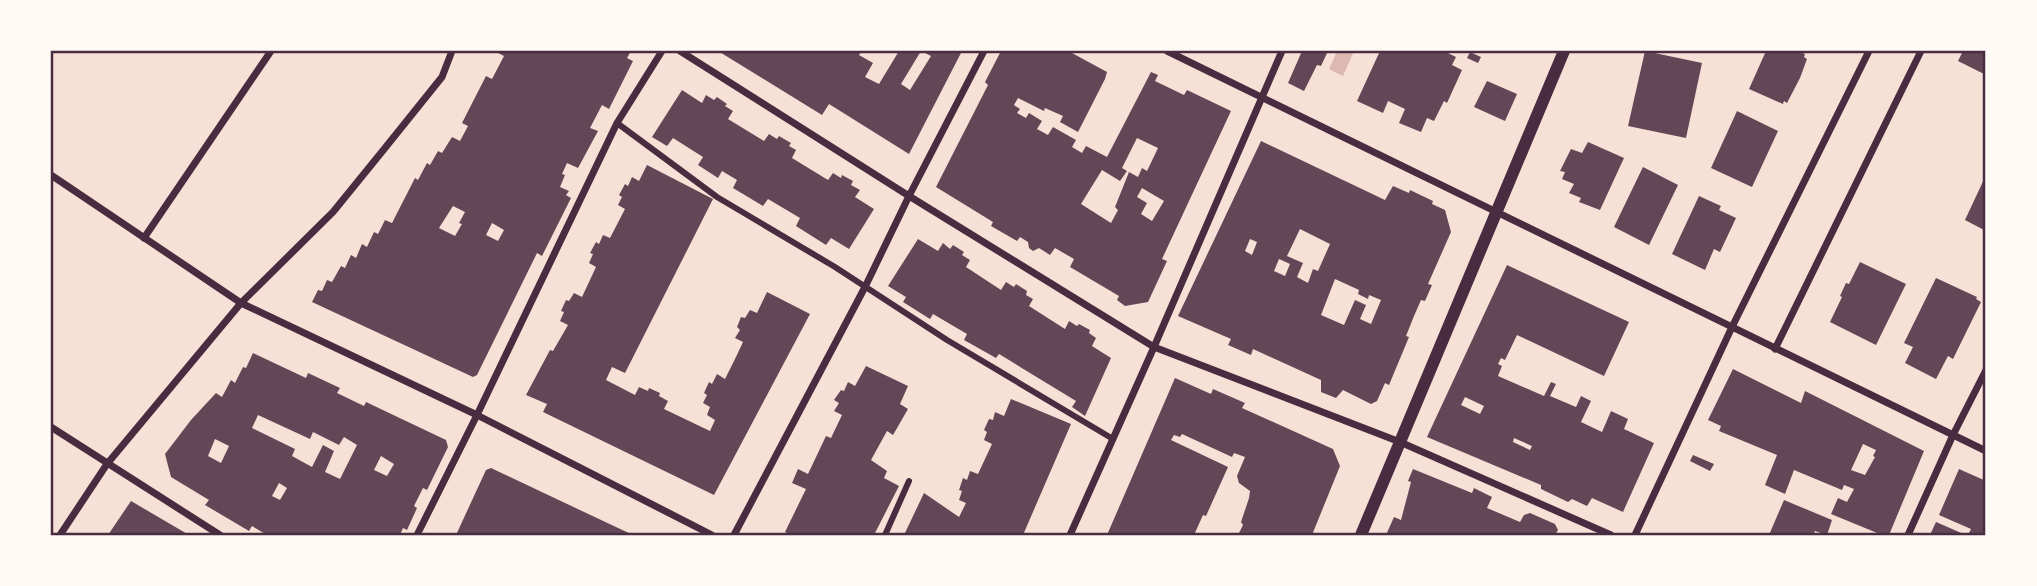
<svg xmlns="http://www.w3.org/2000/svg" width="2037" height="586" font-family="'Exo 2',sans-serif">
	<style>
		.water { fill: #dcb8b0 }
		.building { fill: #644757; fill-rule: evenodd }
		.lines { fill: none; stroke-linecap: round; stroke-linejoin: round }
		.pedestrian { stroke: #4a2c40; stroke-width: 6 }
		.minor { stroke: #4a2c40; stroke-width: 7 }
		.tertiary { stroke: #4a2c40; stroke-width: 12 }
		.neatline { fill: none; stroke: #4a2c40; stroke-width: 2.5 }
	</style>
	<rect width="100%" height="100%" fill="#f7e1d7"/>
	<path class="water" d="M1337,51H1354L1343,76L1329,69Z"/>
	<g class="building">
		<path d="M499,51H631L627,58L633,61L609,109L602,105L590,128L598,131L578,168L567,163L562,174L565,175L560,187L569,191L566,195L571,198L542,256L537,253L477,375L473,377L312,302L318,290L322,291L327,280L332,282L341,266L345,268L351,255L356,258L362,244L367,247L374,232L378,234L385,220L392,223L415,178L418,180L427,163L430,165L438,151L442,153L452,137L460,141L468,126L462,123L486,76L492,79L504,56L498,53ZM453,206L465,212L459,223L462,224L455,236L439,228ZM492,223L504,230L498,241L486,235Z"/>
		<path d="M718,51H858L861,52L859,55L873,63L865,77L879,84L899,51H962L909,154L829,104L822,115ZM921,51L931,56L910,90L901,84Z"/>
		<path d="M1001,51H1073L1072,53L1107,72L1105,79L1078,132L1060,122L1063,116L1045,108L1044,111L1018,98L1014,105L1020,109L1017,113L1026,118L1029,113L1042,121L1037,129L1048,135L1053,127L1076,140L1072,147L1082,153L1086,146L1107,157L1151,72L1158,75L1155,81L1184,95L1187,90L1231,111L1162,259L1167,261L1148,302L1125,306L1117,300L1119,296L1070,267L1074,259L1055,248L1050,255L1039,248L1033,251L1029,248L1028,242L1020,237L1017,241L991,226L993,222L936,187L988,85L985,82ZM1137,138L1158,148L1147,171L1142,168L1138,177L1129,172L1115,207L1118,210L1111,223L1081,204L1102,170L1120,181L1127,171L1122,168ZM1142,188L1164,201L1152,221L1141,214L1147,203L1137,197Z"/>
		<path d="M1302,51H1328L1321,66L1317,65L1304,91L1288,83Z"/>
		<path d="M1380,51H1444L1456,57L1452,65L1462,70L1447,103L1444,101L1434,121L1427,118L1421,132L1399,123L1405,109L1388,101L1383,113L1357,101Z"/>
		<path d="M1645,51L1702,63L1686,138L1628,126Z"/>
		<path d="M1766,51H1797L1805,54L1804,57L1807,59L1800,78L1787,103L1784,101L1783,104L1749,89Z"/>
		<path d="M1963,51H1986V75L1958,61Z"/>
		<path d="M1470,52L1481,57L1478,63L1467,58Z"/>
		<path d="M1487,81L1517,94L1505,121L1474,107Z"/>
		<path d="M682,90L702,103L706,95L714,100L717,97L727,104L725,106L733,111L728,119L764,141L769,134L777,139L779,136L791,143L789,146L796,150L792,158L828,180L833,173L841,178L842,175L853,181L851,185L860,190L855,197L874,209L849,249L831,238L826,245L796,226L800,218L768,199L763,206L733,188L737,180L722,171L718,178L698,165L703,157L673,138L667,146L652,137Z"/>
		<path d="M1737,111L1778,131L1752,187L1711,168Z"/>
		<path d="M1261,141L1385,200L1393,186L1409,193L1410,190L1433,201L1432,204L1445,210L1451,232L1428,284L1432,285L1425,301L1421,300L1414,316L1406,336L1409,337L1389,385L1385,383L1377,401L1371,404L1343,390L1336,398L1321,392V380L1253,349L1251,355L1228,345L1231,339L1178,316ZM1300,229L1330,244L1318,271L1313,269L1308,283L1297,277L1303,263L1287,256ZM1250,239L1257,242L1252,255L1245,251ZM1279,259L1290,264L1285,276L1274,271ZM1335,279L1359,290L1358,294L1368,299L1369,295L1381,300L1371,324L1360,319L1366,305L1355,300L1344,325L1321,315Z"/>
		<path d="M1588,142L1624,158L1600,210L1579,202L1581,198L1569,193L1574,184L1562,179L1565,172L1560,171L1571,149L1582,153Z"/>
		<path d="M647,165L713,199L625,373L612,367L606,380L635,395L639,387L648,391L649,388L660,393L659,396L668,401L664,409L710,431L715,420L707,415L710,407L703,403L707,395L704,393L709,382L712,384L717,374L725,379L735,359L743,342L735,338L740,330L737,327L741,317L745,318L750,310L757,313L767,292L810,314L714,495L543,412L547,404L526,395L550,350L553,351L568,325L560,321L564,312L561,311L566,300L569,301L574,293L582,297L596,267L589,263L593,254L590,253L596,242L599,244L603,235L610,238L625,209L618,205L622,197L619,195L625,184L628,186L632,177L639,181Z"/>
		<path d="M1643,167L1678,185L1649,245L1614,227Z"/>
		<path d="M1986,175V231L1965,220Z"/>
		<path d="M1699,196L1721,206L1719,210L1736,218L1720,252L1714,249L1705,270L1672,254Z"/>
		<path d="M918,239L938,251L943,243L950,249L953,245L964,252L962,255L970,260L966,267L1001,290L1006,282L1014,287L1016,284L1027,291L1026,295L1033,299L1029,306L1065,329L1069,321L1077,326L1079,324L1090,330L1089,333L1096,338L1092,346L1111,358L1085,416L1072,407L1076,401L999,354L996,358L964,340L967,334L933,314L930,319L903,302L906,297L888,286Z"/>
		<path d="M1860,262L1906,284L1876,345L1830,322L1842,297L1840,296L1846,283L1849,284Z"/>
		<path d="M1507,265L1629,322L1604,376L1517,335L1505,360L1501,358L1498,364L1502,366L1498,376L1544,396L1551,382L1556,384L1550,396L1576,407L1581,396L1591,401L1581,422L1602,432L1611,411L1628,419L1624,429L1654,443L1623,512L1592,498L1587,506L1572,499L1568,502L1541,489V485L1427,437ZM1465,397L1484,406L1480,414L1461,405ZM1514,438L1532,446L1530,450L1513,442Z"/>
		<path d="M1936,278L1977,297L1976,299L1981,302L1953,359L1948,356L1936,379L1905,363L1913,347L1904,343Z"/>
		<path d="M253,353L306,378L308,373L340,388L337,393L364,406L366,402L446,440L448,447L427,490L423,488L414,506L417,508L407,530L403,528L400,535H267L252,526L249,531L205,505L209,500L171,477L165,454L191,420L216,393L222,397L231,380L235,383L243,367L246,368ZM258,415L310,439L313,432L339,445L344,437L357,445L340,479L325,472L334,451L323,445L312,467L292,456L295,449L252,428ZM215,439L229,446L221,463L208,456ZM381,456L394,464L387,476L374,470ZM279,483L287,488L280,500L272,496Z"/>
		<path d="M866,366L908,386L900,404L908,409L893,435L887,431L871,460L887,471L884,478L899,486L874,535H791L785,532L806,489L792,483L798,469L808,474L826,436L831,438L842,415L834,411L839,403L834,400L841,390L844,391L848,382L855,386Z"/>
		<path d="M1733,369L1801,403L1805,391L1924,451L1889,535H1882L1831,514L1838,498L1847,502L1854,489L1844,485L1842,490L1794,470L1785,494L1765,485L1777,455L1719,431L1721,426L1708,420ZM1863,444L1876,450L1873,456L1875,457L1865,475L1851,470Z"/>
		<path d="M1175,378L1211,394L1213,389L1245,403L1242,408L1333,449L1340,466L1312,535H1238L1243,525L1241,522L1249,498L1250,491L1239,483L1237,476L1245,457L1234,453L1232,457L1182,434L1180,437L1174,435L1171,440L1228,467L1206,516L1203,515L1194,535H1107Z"/>
		<path d="M1011,399L1071,424L1023,535H904L924,493L959,517L966,503L959,500L962,491L959,490L963,478L967,480L970,471L978,474L992,444L984,440L987,432L984,430L989,419L993,420L995,412L1004,416Z"/>
		<path d="M1693,455L1714,464L1710,471L1690,461Z"/>
		<path d="M491,468L582,511L633,535H456L486,470Z"/>
		<path d="M1413,469L1472,493L1474,488L1492,497L1487,508L1520,522L1524,515L1530,513L1555,524L1558,530L1555,535H1386L1394,517L1401,520L1411,482L1408,481Z"/>
		<path d="M1959,469L1986,481V535H1968L1971,529L1939,515Z"/>
		<path d="M1784,500L1832,520L1827,535L1815,531L1813,535H1769Z"/>
		<path d="M131,501L189,535H108Z"/>
		<path d="M1936,522L1966,535H1930Z"/>
	</g>
	<g class="lines">
		<g class="pedestrian">
			<path d="M617,123L717,197L835,267L947,340L1113,439"/>
			<path d="M885,535L909,481"/>
		</g>
		<g class="minor">
			<path d="M680,51L909,196L1154,347L1400,442L1611,535"/>
			<path d="M1167,51L1986,451"/>
			<path d="M51,175L241,303L477,415L712,535"/>
			<path d="M144,238L271,51"/>
			<path d="M1775,349L1921,51"/>
			<path d="M51,427L220,535"/>
			<path d="M60,535L107,464L241,303L333,212L385,148L442,77L452,51"/>
			<path d="M417,535L477,415L617,123L662,51"/>
			<path d="M734,535L865,287L909,196L984,51"/>
			<path d="M1070,535L1154,347L1282,51"/>
			<path d="M1635,535L1732,327L1869,51"/>
			<path d="M1908,535L1953,435L1986,370"/>
		</g>
		<path class="tertiary" d="M1361,535L1564,51"/>
	</g>
	<rect width="2037" height="586" fill="none" stroke="#fffaf5" stroke-width="105"/>
	<rect x="52" y="52" width="1932" height="482" class="neatline"/>
</svg>
